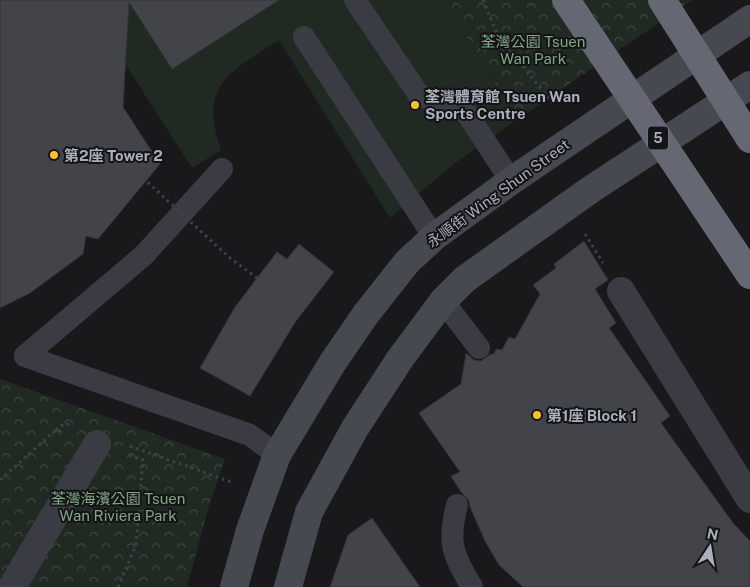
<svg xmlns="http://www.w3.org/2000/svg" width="750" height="587" font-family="'Public Sans','Noto Sans TC',sans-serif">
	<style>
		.green { fill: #202a22 }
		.park { fill: url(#park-crowns) }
		.building { fill: #434449; stroke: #333338 }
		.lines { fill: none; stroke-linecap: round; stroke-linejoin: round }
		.path { stroke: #3f4248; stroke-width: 3; stroke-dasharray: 2.5 4; stroke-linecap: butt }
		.lane { stroke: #3b3c43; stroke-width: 22 }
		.street { stroke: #3b3c43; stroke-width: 28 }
		.secondary { stroke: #474951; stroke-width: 28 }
		.path-bridge { stroke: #3f4248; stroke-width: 3; stroke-dasharray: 2.5 4; stroke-linecap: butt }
		.highway-bridge { stroke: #656872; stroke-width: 28 }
		.poi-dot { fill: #ffbf2d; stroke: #141417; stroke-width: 2 }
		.labels { text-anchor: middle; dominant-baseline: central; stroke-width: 4; stroke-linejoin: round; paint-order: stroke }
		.shield { fill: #141417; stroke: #7d808a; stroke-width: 1 }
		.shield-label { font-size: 14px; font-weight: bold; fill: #aaafbc }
		.park-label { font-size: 15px; fill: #80a884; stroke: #141417 }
		.poi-label { font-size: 15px; font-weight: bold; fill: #aaafbc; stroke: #141417; text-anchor: start }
		.street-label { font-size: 15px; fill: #aaafbc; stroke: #141417 }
	</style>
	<defs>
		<pattern id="park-crowns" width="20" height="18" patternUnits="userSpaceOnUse" patternTransform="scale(1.25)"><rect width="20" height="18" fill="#202a22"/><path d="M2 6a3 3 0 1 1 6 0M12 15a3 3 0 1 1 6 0" fill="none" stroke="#3e4640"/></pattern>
	</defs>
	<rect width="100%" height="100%" fill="#19191b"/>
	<path class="green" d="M84,0H443L518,119L451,166L390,218L279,40C230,72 198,85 221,150L192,168Z"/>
	<g class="park">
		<path d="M443,0H692L518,119Z"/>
		<path d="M0,379L225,459L210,502L187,587H0Z"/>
	</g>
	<g class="building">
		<path d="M0,0H279L172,69L129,2L123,107L160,164L98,239L86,236L83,254L30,293L0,308Z"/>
		<path d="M584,241L608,280L595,289L616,323L609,328L670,416L661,423L733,523L750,541V587H523L499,565L485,541L470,507L469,501L461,492L451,476L460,472L419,413L461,384L466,353L474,360L481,361L491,354H494L496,349L502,350L509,337L515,339L540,294L533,285L556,268L554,264Z"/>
		<path d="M299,244L334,272L296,321L250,396L200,368L235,307L277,252L287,259Z"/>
		<path d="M372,518L420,587H330L348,535Z"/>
	</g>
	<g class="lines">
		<g class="path">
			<path d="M483,0L496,31L552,103"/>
			<path d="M585,234L603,263"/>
			<path d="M56,430L65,423L70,425"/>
			<path d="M130,446L231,482"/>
			<path d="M0,480L56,430L65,433"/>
			<path d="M118,587L136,545L143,460L128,455"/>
		</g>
		<g class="lane">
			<path d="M355,0L419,95L466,112L511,181"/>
			<path d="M304,37L434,237"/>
			<path d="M443,301L479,348"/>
			<path d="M25,356L144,255L222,169"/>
			<path d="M25,356L250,435L277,455"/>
			<path d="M457,505C447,544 453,554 472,587"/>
		</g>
		<g class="street">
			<path d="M621,291L750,499"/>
			<path d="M12,587L97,444"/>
		</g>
		<g class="secondary">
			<path d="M234,587L250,530L277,455L333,362L366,314L407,262L434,237L511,181L750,19"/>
			<path d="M288,587L309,512L355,428L400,359L443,301L465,279L590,190L750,85"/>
		</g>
		<path class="path-bridge" d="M143,178L230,258L257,278"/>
		<g class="highway-bridge">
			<path d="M566,0L750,275"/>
			<path d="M662,0L750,139"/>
		</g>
	</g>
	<g class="poi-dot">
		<circle cx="415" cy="105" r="5"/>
		<circle cx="54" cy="155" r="5"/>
		<circle cx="537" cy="415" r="5"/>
	</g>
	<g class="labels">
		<rect class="shield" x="648" y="126.5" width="20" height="23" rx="4"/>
		<g class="shield-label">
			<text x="658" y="138">5</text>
		</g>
		<g class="park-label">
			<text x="533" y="41">荃灣公園 Tsuen<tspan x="533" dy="17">Wan Park</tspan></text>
			<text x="118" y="498">荃灣海濱公園 Tsuen<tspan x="118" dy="17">Wan Riviera Park</tspan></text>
		</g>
		<g class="poi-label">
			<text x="425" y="96">荃灣體育館 Tsuen Wan<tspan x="425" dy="17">Sports Centre</tspan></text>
			<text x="64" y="155">第2座 Tower 2</text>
			<text x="547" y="415">第1座 Block 1</text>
		</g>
		<g class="street-label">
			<text transform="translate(498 193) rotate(-36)">永順街 Wing Shun Street</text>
		</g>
	</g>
	<g transform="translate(710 547) rotate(12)" stroke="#141417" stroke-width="4" paint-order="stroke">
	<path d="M0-4L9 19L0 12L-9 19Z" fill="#aaafbc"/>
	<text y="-8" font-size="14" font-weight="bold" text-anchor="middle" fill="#aaafbc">N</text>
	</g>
</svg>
